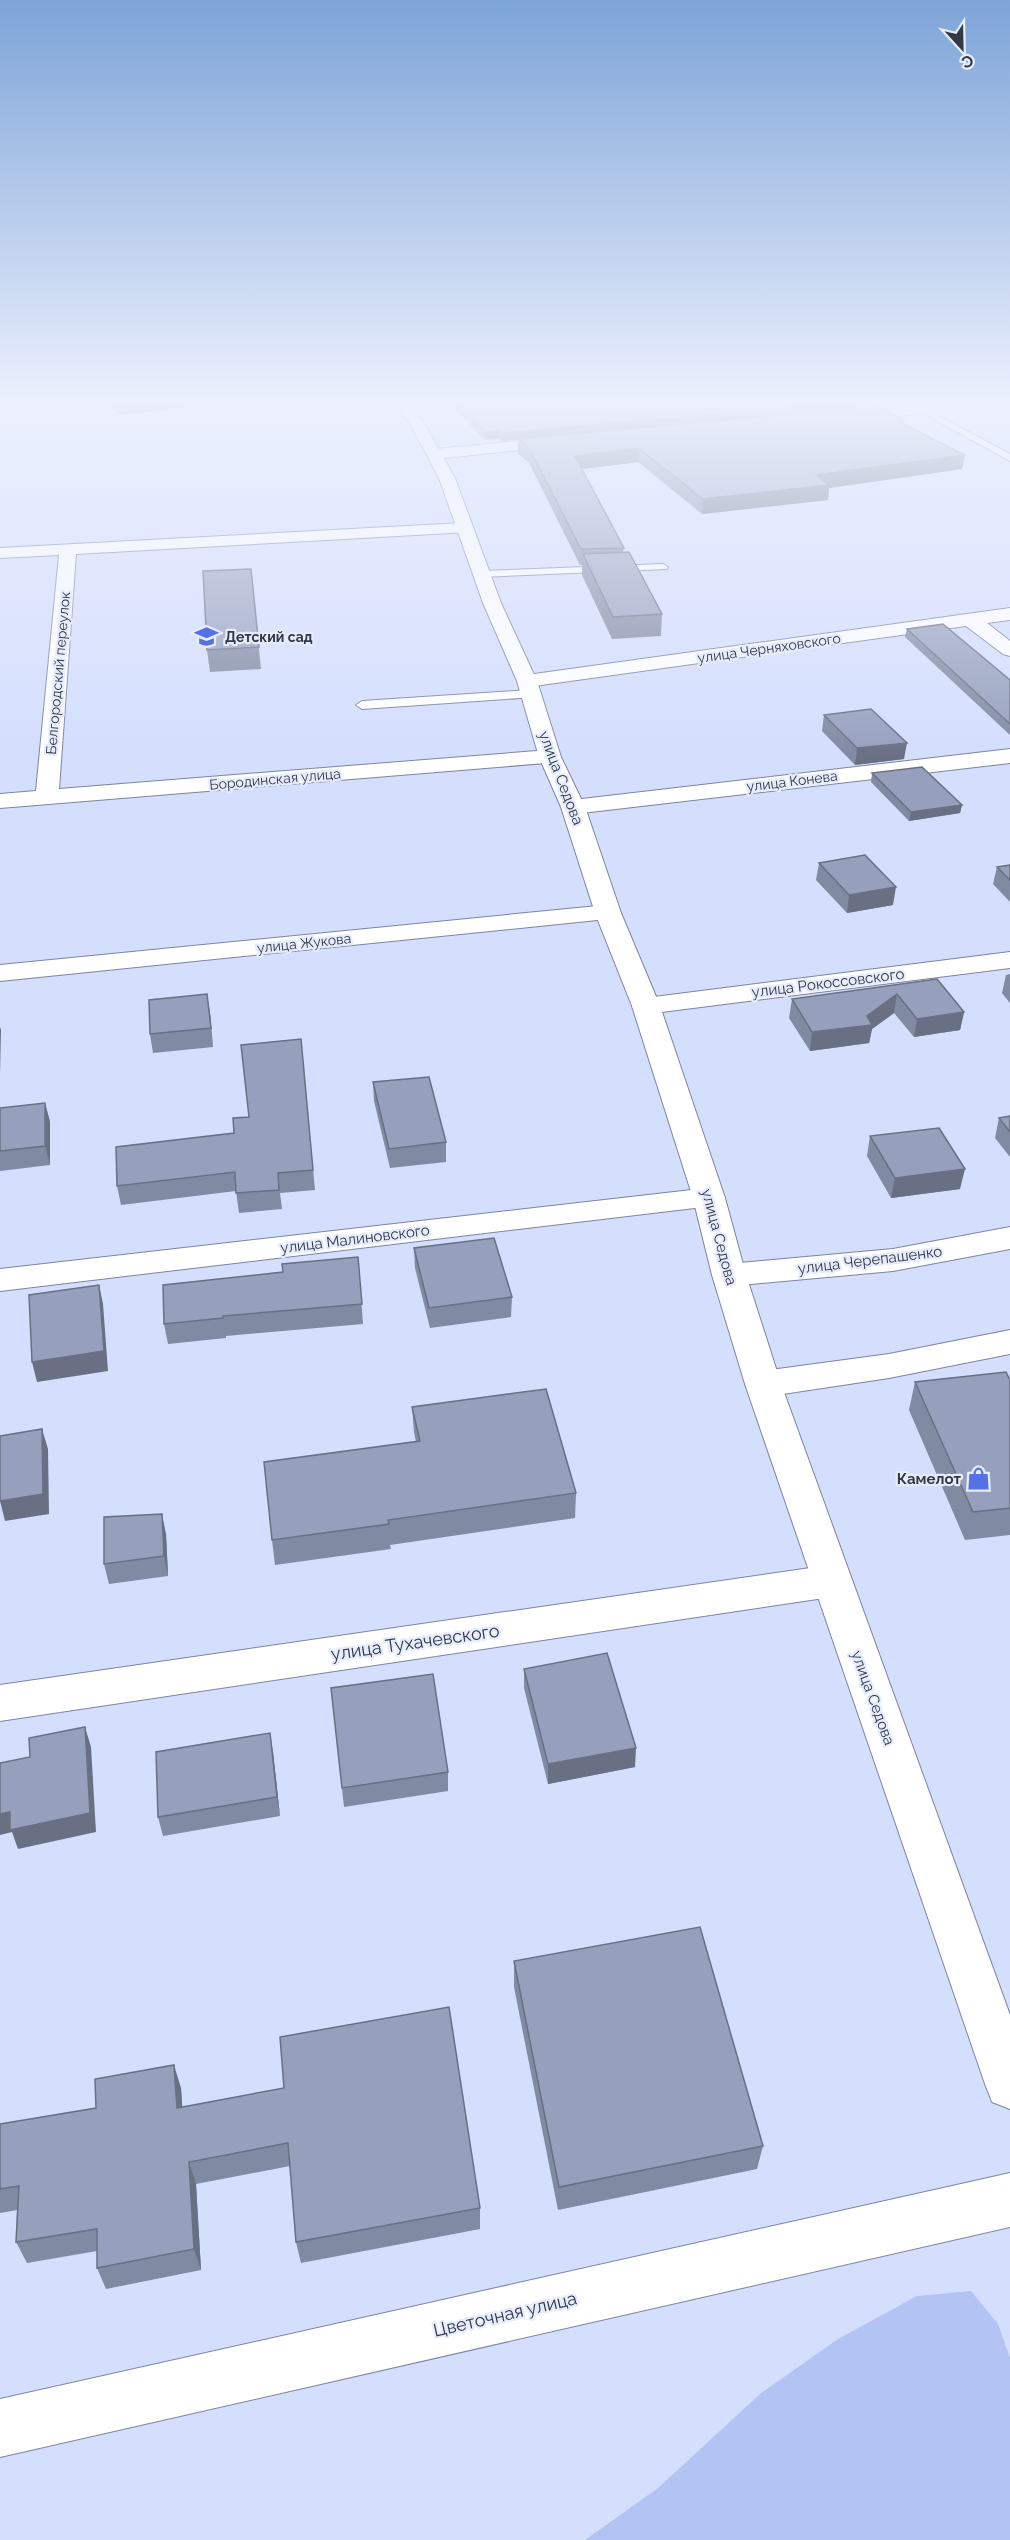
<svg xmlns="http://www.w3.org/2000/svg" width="1010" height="2540" font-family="Raleway,sans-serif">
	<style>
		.green { fill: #b3c3f4 }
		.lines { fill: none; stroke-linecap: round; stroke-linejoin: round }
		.service-casing { stroke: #7b85a1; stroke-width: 2 }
		.minor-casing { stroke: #7b85a1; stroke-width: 2 }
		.tertiary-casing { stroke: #7b85a1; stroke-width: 2 }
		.service { fill: #fff; fill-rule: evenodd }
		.minor { fill: #fff; fill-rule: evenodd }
		.tertiary { fill: #fff; fill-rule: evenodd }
		.wall { fill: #818aa3 }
		.shaded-wall { fill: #697084 }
		.building { fill: #96a0bd; stroke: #697084; stroke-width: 1.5 }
		.labels { text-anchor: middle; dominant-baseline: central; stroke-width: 4.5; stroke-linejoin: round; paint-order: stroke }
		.far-poi-label { font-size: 14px; font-weight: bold; fill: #343844; stroke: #e5ecfe; text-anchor: start }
		.far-street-label { font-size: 14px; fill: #343844; stroke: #e5ecfe }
		.street-label { font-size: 15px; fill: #343844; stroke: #e5ecfe }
		.poi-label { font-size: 15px; font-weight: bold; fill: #343844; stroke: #e5ecfe; text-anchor: end }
		.near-street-label { font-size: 18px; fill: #343844; stroke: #e5ecfe }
	</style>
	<rect width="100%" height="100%" fill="#d4defd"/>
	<path class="green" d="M971,2291L998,2324L1010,2358V2540H585L658,2488L760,2394L838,2339L917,2296Z"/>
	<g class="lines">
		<defs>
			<g id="service">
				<path d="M906,404H916L1010,454V461Z"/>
				<path d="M663,564L668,567L667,569L481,577L476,574L481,571Z"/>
				<path d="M531,690L535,691V697L362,709L356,705L362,701Z"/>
			</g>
			<g id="minor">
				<path d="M921,406L926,407L928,410L926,413L848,421L841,417L848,413Z"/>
				<path d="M563,437L568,439L571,442L568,445L435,459L427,454L435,449Z"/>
				<path d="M463,523L469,524L472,528L469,532L76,554L59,789L550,750L558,752L561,757L558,762L0,808V794L36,791L59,555L0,558V548Z"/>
				<path d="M1010,608V620L987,623L1010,641V656L1003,654L966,626L527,687L520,685L517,681L520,677L527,675Z"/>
				<path d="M1010,749V763L573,814L565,812L561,807L565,802L573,800Z"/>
				<path d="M608,905L617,908L621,913L617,918L0,981V965Z"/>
				<path d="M1010,952V968L646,1014L636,1012L632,1006L636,1000L646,998Z"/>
				<path d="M709,1188L720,1191L725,1198L720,1205L0,1291V1269Z"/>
				<path d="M1010,1227V1249L893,1271L729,1286L717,1283L712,1275L717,1267L729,1264L893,1249Z"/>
				<path d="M1010,1330V1354L889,1378L763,1397L750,1393L745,1384L750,1375L763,1371L889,1354Z"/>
				<path d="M831,1565L845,1570L851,1581L845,1592L831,1597L0,1721V1685Z"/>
				<path d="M1010,2173V2227L0,2457V2399Z"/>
			</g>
			<path id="tertiary" d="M393,404H408L422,420L455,478L501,603L537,681L561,757L585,807L621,913L660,1006L725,1198L746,1275L781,1384L1010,2015V2109L992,2102L985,2084L745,1384L712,1275L693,1198L632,1006L595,913L561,807L539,757L517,681L483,603L439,478L409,422Z"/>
		</defs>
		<use href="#service" class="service-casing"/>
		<use href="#minor" class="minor-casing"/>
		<use href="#tertiary" class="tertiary-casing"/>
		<use href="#service" class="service"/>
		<use href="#minor" class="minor"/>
		<use href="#tertiary" class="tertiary"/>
	</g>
	<g class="wall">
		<path d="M110,404H206V405L118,415Z"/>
		<path d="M450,404H856V408L904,420V423L962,469L829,488L828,500L702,514L638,462L582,469L624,548L623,552L662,614L661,636L612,639L582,575V565H580L529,463L518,454V439L502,441L499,439L485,440Z"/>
		<path d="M251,569L261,669L210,672L207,650Z"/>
		<path d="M907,629L1010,680V735L905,637Z"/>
		<path d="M824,715L904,759L855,765L822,731Z"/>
		<path d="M872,773L962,805L960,813L909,821L871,782Z"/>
		<path d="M819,863L893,905L847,913L816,880Z"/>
		<path d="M1010,865V902L993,884L997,867Z"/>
		<path d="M1010,974V1003L1002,993L1006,975Z"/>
		<path d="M937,979L964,1012L960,1030L914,1037L894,1013L872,1029L869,1043L810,1051L789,1018L792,999Z"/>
		<path d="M210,1013L213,1047L153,1053L150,1034Z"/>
		<path d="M301,1039L315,1190L280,1193L282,1209L239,1213L236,1191L121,1205L117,1186L234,1133L249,1117Z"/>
		<path d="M373,1082L446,1142V1162L390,1168L374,1101Z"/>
		<path d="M45,1103L50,1122V1165L0,1171V1108Z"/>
		<path d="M1010,1116V1157L995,1138L999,1118Z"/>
		<path d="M870,1136L960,1189L891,1198L867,1156Z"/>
		<path d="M414,1248L512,1297L511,1317L430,1328L415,1268Z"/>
		<path d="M358,1257L363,1324L226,1336V1338L168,1344L164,1324L283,1272Z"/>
		<path d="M1010,1380V1535L965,1540L909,1410L915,1382Z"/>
		<path d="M412,1407L576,1493L575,1518L390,1545L391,1549L275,1565L272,1540L416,1442L414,1432Z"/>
		<path d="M166,1534L168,1576L109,1584L104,1564Z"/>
		<path d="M524,1669L635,1767L548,1784L524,1688Z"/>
		<path d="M331,1688L448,1772V1791L344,1807Z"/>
		<path d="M273,1752L280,1816L163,1836L158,1817Z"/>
		<path d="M514,1961L763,2146L757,2169L558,2210L514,1987Z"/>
		<path d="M181,2088L182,2107L480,2208V2229L301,2263L296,2242L290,2166L196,2184L201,2270L106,2289L97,2268V2251L27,2263L16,2242L17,2210L0,2213V2124L96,2108Z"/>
	</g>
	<g class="shaded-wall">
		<path d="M117,404H206V405L118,415Z"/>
		<path d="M834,404H856V410L502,441V433Z"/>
		<path d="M499,431V439L485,440V432Z"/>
		<path d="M638,448V462L575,470V456Z"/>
		<path d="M965,455L962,469L829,488L828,500L702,514L703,499L816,475Z"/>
		<path d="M907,743L904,759L855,765L857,748Z"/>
		<path d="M962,805L960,813L909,821L911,812Z"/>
		<path d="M896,887L893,905L847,913L849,895Z"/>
		<path d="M207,994L210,1013L213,1047L211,1028Z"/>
		<path d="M897,994L894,1013L872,1029L869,1043L810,1051L812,1032L867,1016Z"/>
		<path d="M964,1012L960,1030L914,1037L917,1019Z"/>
		<path d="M0,1027L1,1030L0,1075Z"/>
		<path d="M45,1103L50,1122V1165L45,1146Z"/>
		<path d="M965,1169L960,1189L891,1198L895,1178Z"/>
		<path d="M99,1285L103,1304L108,1371L37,1382L32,1362Z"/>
		<path d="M42,1429L48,1449L49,1514L5,1521L0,1501Z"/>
		<path d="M162,1514L166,1534L168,1576L164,1556Z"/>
		<path d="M85,1727L91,1747L96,1832L18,1849L12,1832L0,1835V1814L10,1812Z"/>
		<path d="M270,1733L273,1752L280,1816L277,1797Z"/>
		<path d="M636,1748L635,1767L548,1784V1764Z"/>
		<path d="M174,2065L181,2088L184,2131L177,2108Z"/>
		<path d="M189,2162L196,2184L201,2270L194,2249Z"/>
	</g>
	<g class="building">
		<path d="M457,404H834L502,433L499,431L485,432Z"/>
		<path d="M878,406L904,420L898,421L965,455L816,475L829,485L703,499L638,448L575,456L624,548L581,549L529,448L518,439Z"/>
		<path d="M629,552L662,614L613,617L583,554Z"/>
		<path d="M251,569L259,647L207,650L203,571Z"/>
		<path d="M943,624L1010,680V724L907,629Z"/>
		<path d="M871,709L907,743L857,748L824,715Z"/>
		<path d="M922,767L962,805L911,812L872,773Z"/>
		<path d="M865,855L896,887L849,895L819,863Z"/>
		<path d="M1010,865V880L997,867Z"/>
		<path d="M937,979L964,1012L917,1019L897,994L867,1016L872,1025L812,1032L792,999Z"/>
		<path d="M207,994L211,1028L150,1034L149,1000Z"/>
		<path d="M301,1039L313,1170L278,1173L279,1190L236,1193L235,1172L117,1186L116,1147L234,1133L233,1118L249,1117L241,1045Z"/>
		<path d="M429,1077L446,1142L389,1149L373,1082Z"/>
		<path d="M45,1103V1146L0,1151V1108Z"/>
		<path d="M1010,1116V1132L999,1118Z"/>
		<path d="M939,1128L965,1169L895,1178L870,1136Z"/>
		<path d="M494,1238L512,1297L429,1308L414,1248Z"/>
		<path d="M358,1257L362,1304L223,1316V1318L164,1324L163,1285L283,1272L282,1264Z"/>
		<path d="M99,1285L104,1351L32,1362L29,1295Z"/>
		<path d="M1006,1372L1010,1380V1508L973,1512L915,1382Z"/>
		<path d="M546,1389L576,1493L388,1520L389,1524L272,1540L264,1462L420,1441L412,1407Z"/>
		<path d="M42,1429L43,1494L0,1501V1436Z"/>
		<path d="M162,1514L164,1556L104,1564V1517Z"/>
		<path d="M607,1653L636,1748L548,1764L524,1669Z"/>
		<path d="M433,1674L448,1772L342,1788L331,1688Z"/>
		<path d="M85,1727L90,1813L10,1830V1812L0,1814V1763L30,1757L29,1738Z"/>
		<path d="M270,1733L277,1797L158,1817L156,1752Z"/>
		<path d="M700,1927L763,2146L559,2187L514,1961Z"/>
		<path d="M449,2007L480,2208L296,2242L288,2143L189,2162L194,2249L97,2268V2229L16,2242L19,2186L0,2189V2124L96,2108L95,2079L174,2065L177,2108L284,2088L280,2037Z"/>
	</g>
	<linearGradient id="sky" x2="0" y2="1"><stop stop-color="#7da4d7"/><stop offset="0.53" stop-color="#ecf0fe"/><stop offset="1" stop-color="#ecf0fe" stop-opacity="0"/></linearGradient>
	<rect width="1010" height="759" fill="url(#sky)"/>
	<defs>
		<symbol id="school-bare" viewBox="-9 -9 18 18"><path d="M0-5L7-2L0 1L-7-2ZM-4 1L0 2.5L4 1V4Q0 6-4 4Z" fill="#5670e6" stroke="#e5ecfe" stroke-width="2.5" paint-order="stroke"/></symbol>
		<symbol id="shop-bare" viewBox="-9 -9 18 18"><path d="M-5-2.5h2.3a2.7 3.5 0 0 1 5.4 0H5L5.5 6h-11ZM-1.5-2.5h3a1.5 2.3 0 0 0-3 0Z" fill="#5670e6" stroke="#e5ecfe" stroke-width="2.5" paint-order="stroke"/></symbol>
	</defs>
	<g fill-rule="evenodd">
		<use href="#school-bare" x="190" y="620" width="33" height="33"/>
		<use href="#shop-bare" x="962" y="1462" width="33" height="33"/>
	</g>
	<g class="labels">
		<g class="far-poi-label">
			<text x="225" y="637">Детский сад</text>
		</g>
		<g class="far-street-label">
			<text transform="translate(769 648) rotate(-8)">улица Черняховского</text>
			<text transform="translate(58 673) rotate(-85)">Белгородский переулок</text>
			<text transform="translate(275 779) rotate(-5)">Бородинская улица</text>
			<text transform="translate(792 781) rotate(-7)">улица Конева</text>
			<text transform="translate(304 943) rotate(-6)">улица Жукова</text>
		</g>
		<g class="street-label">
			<text transform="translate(561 778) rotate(69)">улица Седова</text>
			<text transform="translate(828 983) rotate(-7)">улица Рокоссовского</text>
			<text transform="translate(719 1237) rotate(75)">улица Седова</text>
			<text transform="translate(355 1239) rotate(-7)">улица Малиновского</text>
			<text transform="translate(870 1260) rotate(-7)">улица Черепашенко</text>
			<text transform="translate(873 1698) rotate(70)">улица Седова</text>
		</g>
		<g class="poi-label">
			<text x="961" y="1479">Камелот</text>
		</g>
		<g class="near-street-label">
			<text transform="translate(415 1642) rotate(-8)">улица Тухачевского</text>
			<text transform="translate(505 2314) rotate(-13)">Цветочная улица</text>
		</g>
	</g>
	<g transform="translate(962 48) rotate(158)" stroke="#e5ecfe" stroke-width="4.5" paint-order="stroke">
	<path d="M0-4.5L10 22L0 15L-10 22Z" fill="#343844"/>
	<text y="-9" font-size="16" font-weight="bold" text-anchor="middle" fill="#343844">С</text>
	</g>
</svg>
